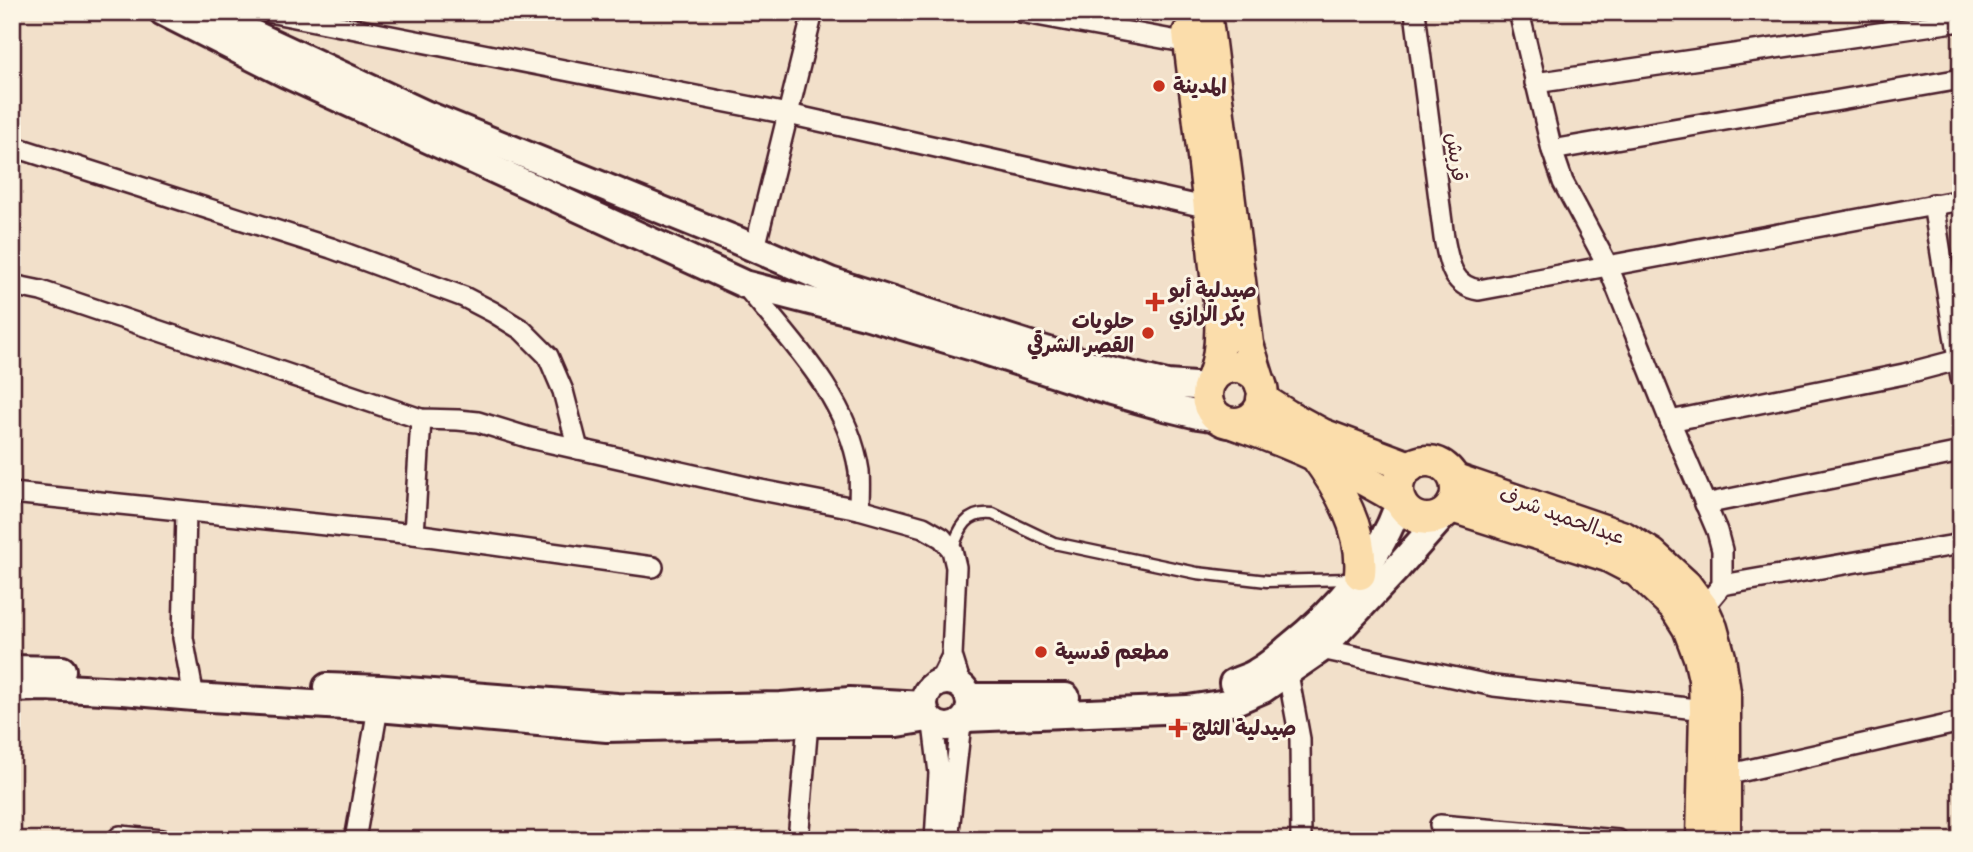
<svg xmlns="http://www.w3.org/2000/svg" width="1973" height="852" font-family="Pangolin,'Playpen Sans Arabic',sans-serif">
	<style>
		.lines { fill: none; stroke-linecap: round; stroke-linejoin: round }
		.lane-casing { stroke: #4a1f2b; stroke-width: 15 }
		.street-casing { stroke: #4a1f2b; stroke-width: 24 }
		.secondary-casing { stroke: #4a1f2b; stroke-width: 32 }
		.primary-casing { stroke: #4a1f2b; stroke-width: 35 }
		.lane { stroke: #fcf5e5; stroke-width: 10 }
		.street { stroke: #fcf5e5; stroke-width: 19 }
		.secondary { stroke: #fcf5e5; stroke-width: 26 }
		.primary { stroke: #fbddab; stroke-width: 30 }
		.poi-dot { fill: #c8321e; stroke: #fcf5e5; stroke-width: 2.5 }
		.labels { text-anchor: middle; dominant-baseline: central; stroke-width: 6; stroke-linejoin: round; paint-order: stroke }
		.poi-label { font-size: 21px; font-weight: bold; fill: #4a1f2b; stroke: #fcf5e5; text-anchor: start }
		.street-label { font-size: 21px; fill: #4a1f2b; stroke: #fcf5e5 }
	</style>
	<rect width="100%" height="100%" fill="#f2e0ca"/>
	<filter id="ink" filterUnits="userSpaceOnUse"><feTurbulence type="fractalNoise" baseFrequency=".0143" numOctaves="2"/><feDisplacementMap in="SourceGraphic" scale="14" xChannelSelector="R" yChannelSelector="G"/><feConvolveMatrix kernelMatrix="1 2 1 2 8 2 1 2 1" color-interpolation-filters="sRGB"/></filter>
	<g filter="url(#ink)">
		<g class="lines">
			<defs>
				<path id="lane" d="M952,550C960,528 966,511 993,514L1054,543L1197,573L1267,581L1351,579"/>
				<g id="street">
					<path d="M269,12L788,114L1209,208"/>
					<path d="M1020,12L1189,43"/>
					<path d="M1415,12L1444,238C1449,262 1451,286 1479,290L1961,200"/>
					<path d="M1519,12L1552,150L1563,182L1608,266L1670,421L1717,531L1722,550V585L1703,608"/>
					<path d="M1535,83L1961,21"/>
					<path d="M12,146L331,248L464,297L493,312L522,330L548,356L563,391L578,449"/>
					<path d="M1552,150L1961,79"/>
					<path d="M1933,204L1961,378"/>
					<path d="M755,248L813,12"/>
					<path d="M744,284C789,339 848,397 859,471C860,483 859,497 859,509"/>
					<path d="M12,285L41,291L421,419L458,420L478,422L530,438L756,489L859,509L923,527L942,538L952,550L956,567L952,656L961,685"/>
					<path d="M1670,421L1904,374L1961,359"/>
					<path d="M12,493L414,534L653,567"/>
					<path d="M1705,504L1961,452"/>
					<path d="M186,512L183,638L194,697"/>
					<path d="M414,534L421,419"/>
					<path d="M1722,585L1961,544"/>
					<path d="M1321,649L1494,686L1705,710"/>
					<path d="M1288,674L1300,739L1301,840"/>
					<path d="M939,682L952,656"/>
					<path d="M933,724L939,773L935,840"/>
					<path d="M1726,775L1961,722"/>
					<path d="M1440,825L1618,840"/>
					<path d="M116,840L120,836L162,840"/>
					<path d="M355,840L378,708"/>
					<path d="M798,840L808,723"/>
					<path d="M948,840L961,723"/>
				</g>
				<g id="secondary">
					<path d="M163,12L286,74L744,284L865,315L976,348L1098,388L1165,407L1198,415L1219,418"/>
					<path d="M206,12L425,114L736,240L830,281L1105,369L1167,384L1208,387"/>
					<path d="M12,669L62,670"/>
					<circle cx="947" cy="704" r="23"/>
					<path d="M1233,683C1241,679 1250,677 1257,672C1268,666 1278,657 1287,649C1336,610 1380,560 1400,501"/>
					<path d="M327,687L381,689L617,707L669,708L781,706L850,701L923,705"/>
					<path d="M12,688L44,687L123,691L194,697L378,708L607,728L808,723H897L928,718"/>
					<path d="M969,697H1066"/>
					<path d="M966,718L1188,709L1233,702L1263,689L1321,649L1398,567L1443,516"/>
				</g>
				<g id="primary">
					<path d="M1206,12L1248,344L1261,386"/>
					<path d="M1188,33C1197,108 1207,183 1214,257C1218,298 1227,340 1212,379"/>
					<circle cx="1235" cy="395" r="28"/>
					<path d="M1262,399L1287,415L1322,434L1410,467"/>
					<path d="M1235,424C1293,444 1347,468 1399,500"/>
					<path d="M1314,454C1339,488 1364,530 1360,574"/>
					<circle cx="1427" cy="490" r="29"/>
					<path d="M1455,479L1624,537L1652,554L1686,585L1703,608L1712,628L1720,657L1725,692V840"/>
					<path d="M1452,507L1607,556L1638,572L1674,606L1688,628L1699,657L1704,679L1705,710L1702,840"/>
				</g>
			</defs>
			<use href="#lane" class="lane-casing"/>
			<use href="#street" class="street-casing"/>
			<use href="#secondary" class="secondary-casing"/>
			<use href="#primary" class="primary-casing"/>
			<use href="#lane" class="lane"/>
			<use href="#street" class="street"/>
			<use href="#secondary" class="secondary"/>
			<use href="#primary" class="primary"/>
		</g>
	</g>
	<g class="poi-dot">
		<circle cx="1159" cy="86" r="7"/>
		<path d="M1151.5 291.5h7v7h7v7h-7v7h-7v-7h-7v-7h7z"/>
		<circle cx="1148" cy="333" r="7"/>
		<circle cx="1041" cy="652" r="7"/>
		<path d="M1174.5 717.5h7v7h7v7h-7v7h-7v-7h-7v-7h7z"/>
	</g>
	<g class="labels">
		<g class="poi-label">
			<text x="1173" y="86">المدينة</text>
			<text x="1169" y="290">صيدلية أبو<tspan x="1169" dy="24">بكر الرازي</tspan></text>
			<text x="1134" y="321" text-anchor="end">حلويات<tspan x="1134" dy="24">القصر الشرقي</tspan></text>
			<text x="1055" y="652">مطعم قدسية</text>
			<text x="1192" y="728">صيدلية الثلج</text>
		</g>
		<g class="street-label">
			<text transform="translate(1456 157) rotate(83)">قريش</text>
			<text transform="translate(1562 516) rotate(20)">عبدالحميد شرف</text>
		</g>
	</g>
	<rect width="1973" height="852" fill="none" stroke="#fcf5e5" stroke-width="42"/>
	<rect x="21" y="21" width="1931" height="810" fill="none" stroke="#4a1f2b" stroke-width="2.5" filter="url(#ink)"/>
</svg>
